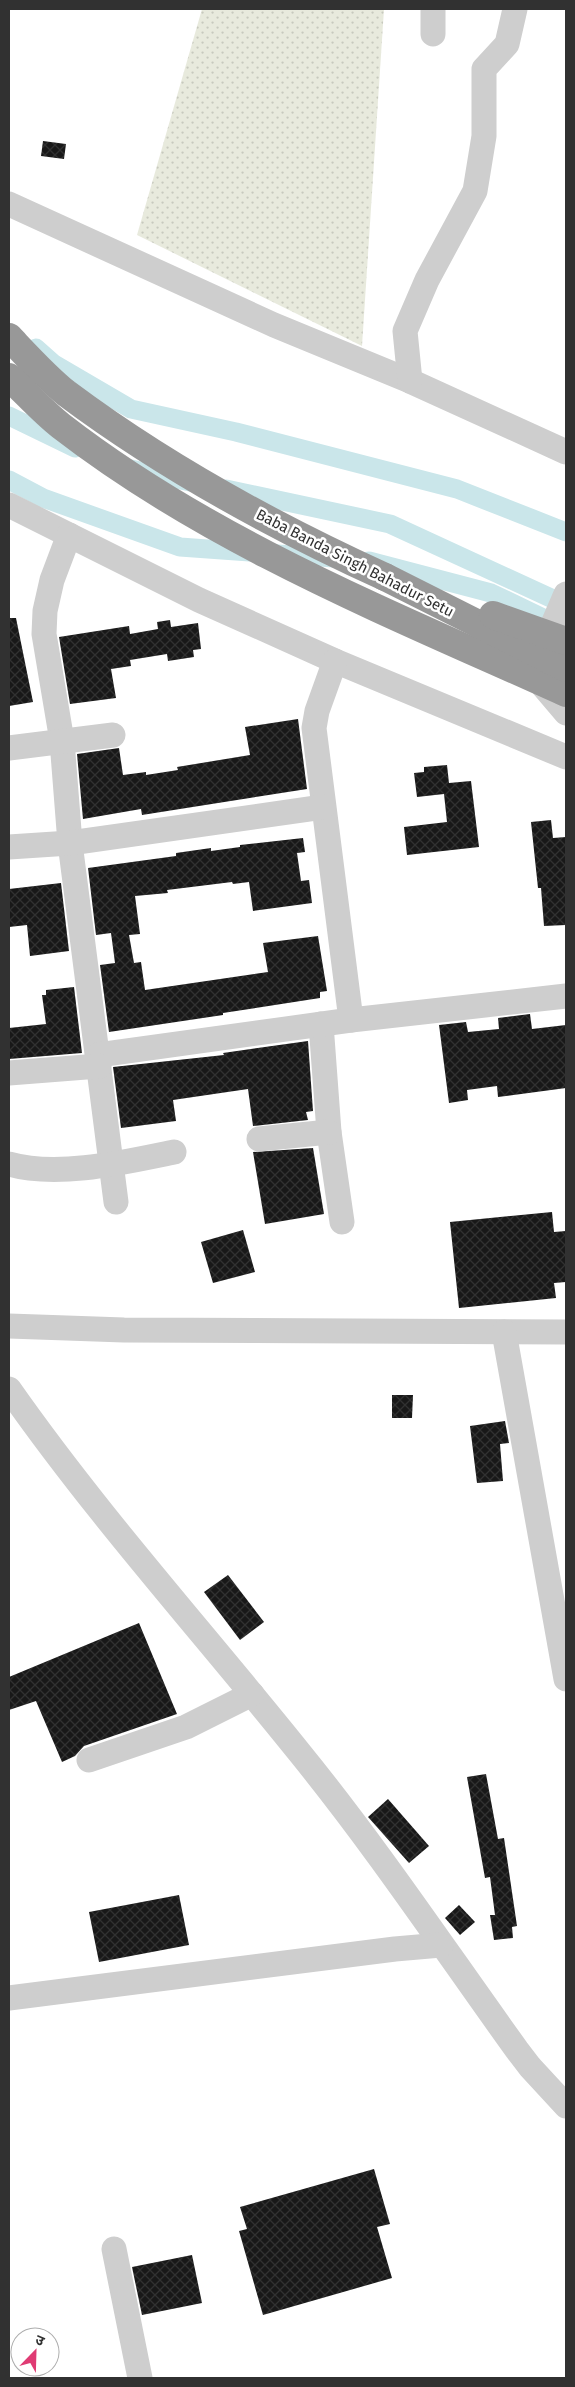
<svg xmlns="http://www.w3.org/2000/svg" width="575" height="2387" font-family="'Fira Sans','Noto Sans Devanagari',sans-serif">
	<style>
		.grass { fill: url(#grass-dots) }
		.lines { fill: none; stroke-linecap: round; stroke-linejoin: round }
		.canal { stroke: #cae6ea; stroke-width: 19 }
		.building { fill: url(#building-cross-hatch) }
		.minor { stroke: #cecece; stroke-width: 25 }
		.highway { stroke: #989898; stroke-width: 28 }
		.highway-bridge { stroke: #989898; stroke-width: 28 }
		.labels { text-anchor: middle; dominant-baseline: central; stroke-width: 5; stroke-linejoin: round; paint-order: stroke }
		.street-label { font-size: 15px; fill: #313131; stroke: #fff }
	</style>
	<defs>
		<pattern id="grass-dots" width="8" height="8" patternUnits="userSpaceOnUse" patternTransform="scale(1.25)"><rect width="8" height="8" fill="#e8eadd"/><path d="M2 2h.1M6 6h.1" fill="none" stroke="#c7c9be" stroke-width="1.8" stroke-linecap="round"/></pattern>
		<pattern id="building-cross-hatch" width="8" height="8" patternUnits="userSpaceOnUse" patternTransform="scale(1.25)"><rect width="8" height="8" fill="#181818"/><path d="M0 0l8 8M0 8l8-8" fill="none" stroke="#313131"/></pattern>
	</defs>
	<rect width="100%" height="100%" fill="#fff"/>
	<path class="grass" d="M202,9H384L362,346L137,235Z"/>
	<g class="lines">
		<g class="canal">
			<path d="M36,348L54,364L131,409L236,432L457,489L566,532"/>
			<path d="M9,416L75,448"/>
			<path d="M131,469L190,482"/>
			<path d="M9,480L43,498L180,547L334,558"/>
			<path d="M226,489L390,524L566,605"/>
			<path d="M369,561L491,593L564,628"/>
		</g>
	</g>
	<g class="building">
		<path d="M43,141L66,144L64,159L41,156Z"/>
		<path d="M9,618H16L33,702L9,706Z"/>
		<path d="M170,620L171,627L198,623L201,649L193,650L194,657L168,661L167,654L130,660L131,666L111,669L116,698L70,704L59,637L129,626L130,634L158,629L157,622Z"/>
		<path d="M298,719L307,789L142,815L141,809L83,819L77,754L119,748L123,775L146,772V775L178,770L177,767L250,755L245,727Z"/>
		<path d="M447,765L449,783L471,781L479,847L407,855L404,827L447,822L444,794L417,797L414,773L424,772V767Z"/>
		<path d="M551,820L553,838L566,837V925L544,926L541,888H538L531,822Z"/>
		<path d="M303,838L305,852L297,853L301,881L309,880L312,903L253,911L249,882L233,884L232,882L167,890L168,893L135,896L140,934L129,935L134,963L141,962L145,990L268,972L263,943L318,936L327,991L320,992V998L223,1013V1015L109,1032L100,965L115,963L111,933L96,935L88,868L176,856V853L211,848V851L240,847V845Z"/>
		<path d="M61,883L69,951L30,956L27,925L9,927V889Z"/>
		<path d="M74,987L82,1053L9,1059V1028L46,1024L42,995H46V990Z"/>
		<path d="M530,1014L532,1029L566,1025V1088L498,1097L497,1086L467,1090L468,1100L449,1103L439,1025L466,1022L468,1032L499,1029L498,1018Z"/>
		<path d="M308,1041L313,1111L306,1112L308,1120L253,1126L248,1089L173,1100L176,1121L121,1128L113,1067L224,1055L223,1053Z"/>
		<path d="M313,1148L324,1214L265,1224L253,1152Z"/>
		<path d="M552,1212L554,1232L566,1231V1282L554,1283L556,1298L459,1308L450,1222Z"/>
		<path d="M243,1230L255,1272L213,1283L201,1242Z"/>
		<path d="M392,1395H413L412,1418H392Z"/>
		<path d="M505,1421L509,1443L500,1444L503,1481L477,1483L470,1426Z"/>
		<path d="M228,1575L264,1622L240,1640L204,1592Z"/>
		<path d="M139,1623L177,1714L84,1746L75,1756L62,1762L36,1701L9,1710V1677Z"/>
		<path d="M486,1774L498,1839L504,1838L517,1926L512,1927L513,1938L494,1940L490,1915H495L490,1877L485,1878L467,1777Z"/>
		<path d="M388,1799L429,1846L409,1863L368,1817Z"/>
		<path d="M179,1895L189,1945L99,1962L89,1912Z"/>
		<path d="M459,1905L475,1922L460,1935L445,1918Z"/>
		<path d="M374,2169L390,2224L377,2227L392,2278L263,2315L239,2231L247,2229L240,2207Z"/>
		<path d="M192,2255L202,2303L142,2315L132,2267Z"/>
	</g>
	<g class="lines">
		<g class="minor">
			<path d="M433,34V9"/>
			<path d="M9,204L274,325L410,381L566,452"/>
			<path d="M410,381L405,331L427,280L475,191L484,136V69L507,44L515,9"/>
			<path d="M9,505L199,600L335,661L566,757"/>
			<path d="M69,535L52,580L45,611L44,634L62,741L70,843L116,1202"/>
			<path d="M566,594L532,673L566,713"/>
			<path d="M335,661L317,711L314,728L351,1020"/>
			<path d="M9,748L113,735"/>
			<path d="M9,847L70,843L323,807"/>
			<path d="M321,1024L329,1132L342,1222"/>
			<path d="M98,1055L351,1020L566,996"/>
			<path d="M9,1073L99,1066"/>
			<path d="M259,1139L329,1132"/>
			<path d="M9,1164C58,1178 125,1162 174,1152"/>
			<path d="M9,1326L124,1330L566,1332"/>
			<path d="M504,1332L566,1679"/>
			<path d="M9,1389C98,1516 202,1631 299,1752C377,1848 445,1950 517,2050L530,2067L566,2106"/>
			<path d="M89,1760L186,1727L252,1694"/>
			<path d="M9,1998L395,1949L441,1945"/>
			<path d="M114,2249L140,2378"/>
		</g>
		<path class="highway" d="M9,337C27,356 46,377 66,393C165,467 273,526 385,577"/>
		<g class="highway-bridge">
			<path d="M9,377C26,393 43,412 61,426C212,543 394,615 566,693"/>
			<path d="M385,577L566,668"/>
			<path d="M493,615L566,641"/>
		</g>
	</g>
	<g class="labels">
		<g class="street-label">
			<text transform="translate(355 563) rotate(27)">Baba Banda Singh Bahadur Setu</text>
		</g>
	</g>
	<rect width="575" height="2387" fill="none" stroke="#313131" stroke-width="20"/>
	<g transform="translate(35 2352) rotate(23)"><circle r="24" fill="#ffffff" stroke="#adadad"/>
	<path d="M0-4L9 19L0 12L-9 19Z" fill="#e03b74"/>
	<text y="-8" font-size="14" font-weight="bold" text-anchor="middle" fill="#313131">उ</text>
	</g>
</svg>
